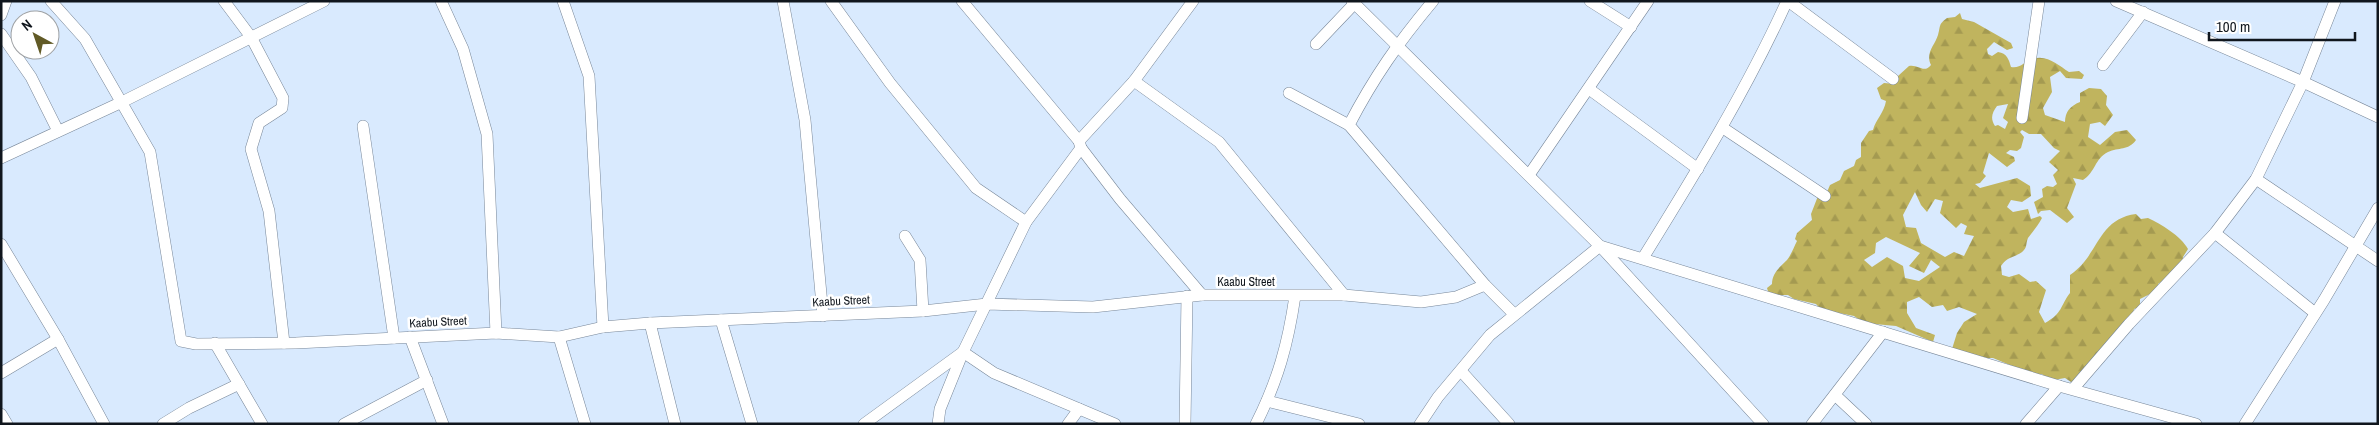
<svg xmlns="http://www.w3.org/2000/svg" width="2379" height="425" font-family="'Archivo Narrow',sans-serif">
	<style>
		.forest { fill: url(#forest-firs); fill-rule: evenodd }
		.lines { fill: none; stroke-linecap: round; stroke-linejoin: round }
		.minor-casing { stroke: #788799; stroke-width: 12 }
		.minor { stroke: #fff; stroke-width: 11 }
		.labels { text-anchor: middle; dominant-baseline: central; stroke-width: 5; stroke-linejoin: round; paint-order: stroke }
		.street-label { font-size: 12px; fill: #10161d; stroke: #fff }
	</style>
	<defs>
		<pattern id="forest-firs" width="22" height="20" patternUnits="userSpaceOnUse" patternTransform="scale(1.25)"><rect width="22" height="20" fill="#c0b45e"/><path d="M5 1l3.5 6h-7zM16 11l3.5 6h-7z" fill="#a49a51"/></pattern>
	</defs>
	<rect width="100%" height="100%" fill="#d9eafe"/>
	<path class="forest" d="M1960,13L1962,19L1974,22L2011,43L2013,48L2007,50L1994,42L1987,49L1988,54L1992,56L1998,52C2007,53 2009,60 2011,67C2020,69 2025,61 2033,59C2047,54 2059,66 2069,72L2079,71L2084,75L2082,79L2066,78L2060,71L2050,77L2052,92L2043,108L2045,115L2065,122C2065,112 2070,106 2080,102V93L2089,88L2101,89L2107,96L2106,105L2113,115L2105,126L2100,122L2090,124L2088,137L2100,145L2115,132L2127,130L2136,140C2128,151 2119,147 2108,152C2095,158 2095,173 2083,180L2073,178L2076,184L2067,208L2074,217L2067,223L2050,210L2041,211L2038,214L2034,202L2043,197L2042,189L2047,186L2053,187L2057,184L2053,175L2058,170L2049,162L2060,151L2054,148L2041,134H2029L2022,130L2020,132L2024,137L2021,148L2017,151L2010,150L2006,153L2014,157L2015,161L2007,167L1989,153L1983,173L1986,176L1980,183L1975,184L1980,188L2017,178L2030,186L2031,196L2022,202L2011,200L2007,207L2013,212L2028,209L2031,219L2040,216L2042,218C2038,226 2033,231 2028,238C2026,242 2027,247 2024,250C2019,257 2008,255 2001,266L2002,275L2009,277L2019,274L2030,282L2036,281L2046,290L2039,312L2045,323C2063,313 2060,306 2070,293V275C2099,256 2097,219 2136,214L2141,219L2148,218C2161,224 2181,236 2188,249L2183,257L2182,267L2158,284V290L2140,299V307L2134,309L2133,315L2078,379L2071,382L2065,378L2048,381L2042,374L2034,375L1993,358H1987L1952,349L1957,333L1964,322L1977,314L1959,307L1947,311L1943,305L1932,307L1919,297L1907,302V313L1916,328L1935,335L1933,342L1896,326L1864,323L1854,316L1834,312L1824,313L1816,304L1794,299L1788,295H1769L1767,288L1772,284C1772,273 1780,267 1787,260C1791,255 1794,247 1797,241L1795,239L1797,233L1812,220L1811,214L1818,196L1827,192L1830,185L1840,180L1844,171L1854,166L1856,160L1861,157V143L1869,131L1873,130C1876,119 1884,113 1886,101L1881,99L1877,88L1884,83L1895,84L1898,76L1909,66C1918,64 1924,74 1931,65C1925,53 1935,45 1938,35C1941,25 1938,25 1947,18L1955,17ZM2008,104L2003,118L2008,122L2005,129L1998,125L1995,126C1990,118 1992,113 1997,106ZM1915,192L1921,205L1927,212L1935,199L1943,201L1940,213L1956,228L1961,223L1967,226L1964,234L1974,236L1964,256L1954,252L1945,257L1921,243L1916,228L1906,227L1903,215ZM1886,237L1920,253L1909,266L1924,273L1931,260L1940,267L1919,281L1905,278L1903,266L1887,257L1872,267L1864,260L1875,253L1876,243Z"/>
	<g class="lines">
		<defs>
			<g id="minor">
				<path d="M51,1L85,39L150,152L181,341L196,344L296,343L496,333L559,337L603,327L650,323L923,311L987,304L1093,307L1202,295H1344L1421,302L1456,297L1485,285"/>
				<path d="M224,1L251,37L283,98L282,108L259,123L251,149L269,211L284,343"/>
				<path d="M441,1L463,49L487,134L496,333"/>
				<path d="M563,1L589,76L603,327"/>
				<path d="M783,1L805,120L823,316"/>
				<path d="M831,1L890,83L976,188L1026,222"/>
				<path d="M962,1L1079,141"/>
				<path d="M1352,1L1600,246L1763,424"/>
				<path d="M1433,1C1398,43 1374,77 1349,125L1485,285L1514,314"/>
				<path d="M1590,1L1631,27"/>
				<path d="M1788,1L1893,79"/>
				<path d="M2116,1L2303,82L2378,117"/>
				<path d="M1,15L6,1"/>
				<path d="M1,34L31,77L58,131"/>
				<path d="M1316,44L1354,4"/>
				<path d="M2103,65L2143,12"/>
				<path d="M1134,81L1219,142L1344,295"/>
				<path d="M1589,89L1698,169"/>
				<path d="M1289,93L1349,125"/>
				<path d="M2022,118L2039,1"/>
				<path d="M363,126L394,338"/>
				<path d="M1723,128L1825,196"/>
				<path d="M1081,148L1120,199L1202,295"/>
				<path d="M1,158L122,102L324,1"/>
				<path d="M1529,175L1648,1"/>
				<path d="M2256,179L2378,261"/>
				<path d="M2215,233L2315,313"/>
				<path d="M905,236L920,260L923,311"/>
				<path d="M1,244L58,339L104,424"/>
				<path d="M1643,258C1695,174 1746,91 1787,1"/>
				<path d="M721,320L752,424"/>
				<path d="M650,323L675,424"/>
				<path d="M410,337L443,424"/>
				<path d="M559,337L585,424"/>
				<path d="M215,343L262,424"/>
				<path d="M1461,371L1509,424"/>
				<path d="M1,373L58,339"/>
				<path d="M2073,389L2129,324L2215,233L2256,179L2303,82L2335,1"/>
				<path d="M1835,395L1866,424"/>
				<path d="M1267,401L1359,424"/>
				<path d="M1,414L7,424"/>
				<path d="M163,424L189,408L239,384"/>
				<path d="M344,424L427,380"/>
				<path d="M864,424L963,352L994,373L1115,424"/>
				<path d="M938,424L940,409L963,352L1026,222L1081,148L1079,141L1134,81L1193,1"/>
				<path d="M1068,424L1079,409"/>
				<path d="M1185,424L1187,296"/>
				<path d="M1256,424C1278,380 1288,344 1295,296"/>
				<path d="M1420,424L1438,397L1490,335L1600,246L2059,386L2196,424"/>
				<path d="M1812,424L1883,332"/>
				<path d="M2026,424L2059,386"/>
				<path d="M2245,424L2324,300L2378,208"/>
			</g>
		</defs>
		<use href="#minor" class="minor-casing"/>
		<use href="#minor" class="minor"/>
	</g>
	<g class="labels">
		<g class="street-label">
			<text x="1246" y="282">Kaabu Street</text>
			<text transform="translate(841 301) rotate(-3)">Kaabu Street</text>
			<text transform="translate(438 322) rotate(-3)">Kaabu Street</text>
		</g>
	</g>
	<rect width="2379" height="425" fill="none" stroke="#10161d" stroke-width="5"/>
	<g transform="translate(35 35) rotate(320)"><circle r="24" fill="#ffffff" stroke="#9fa2a5"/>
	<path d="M0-4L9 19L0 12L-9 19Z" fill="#615a26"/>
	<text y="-8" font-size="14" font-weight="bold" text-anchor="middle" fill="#10161d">N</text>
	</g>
	<path d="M2209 32v8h146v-8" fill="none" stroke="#10161d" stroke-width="2.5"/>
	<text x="2216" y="32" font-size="15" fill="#10161d" stroke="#ffffff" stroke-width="4" paint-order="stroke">100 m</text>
</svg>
